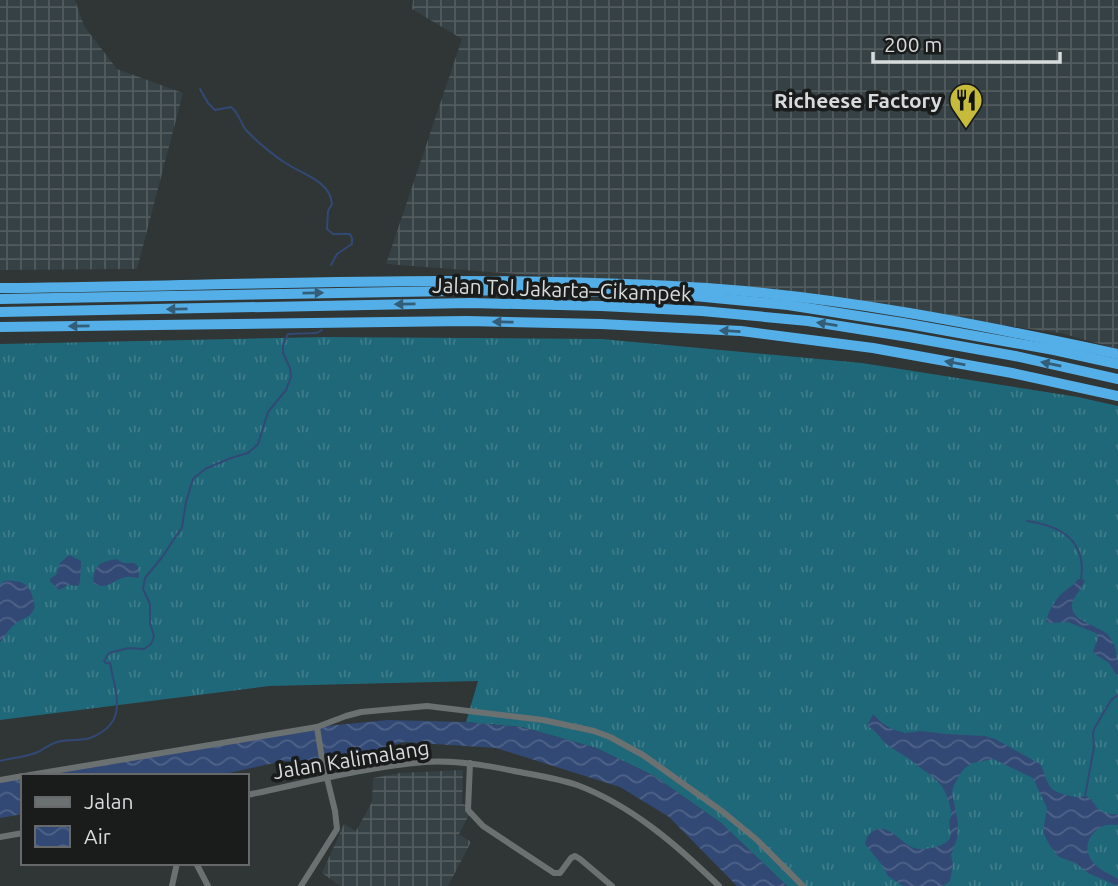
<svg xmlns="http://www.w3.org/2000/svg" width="1118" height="886" font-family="Ubuntu,sans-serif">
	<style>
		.industrial { fill: url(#industrial-grid) }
		.grass { fill: url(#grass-tufts) }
		.water { fill: url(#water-waves) }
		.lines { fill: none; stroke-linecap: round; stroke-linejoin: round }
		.stream { stroke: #324975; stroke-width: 2 }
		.street { stroke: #6b7071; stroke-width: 6 }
		.highway { stroke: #54afe8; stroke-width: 10 }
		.oneway { fill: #345e78 }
		.labels { text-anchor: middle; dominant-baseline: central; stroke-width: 7; stroke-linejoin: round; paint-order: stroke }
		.poi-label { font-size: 21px; font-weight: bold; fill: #d8dbdc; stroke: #1a1c1c; text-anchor: end }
		.street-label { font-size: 21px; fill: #d8dbdc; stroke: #1a1c1c }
	</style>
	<defs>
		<pattern id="industrial-grid" width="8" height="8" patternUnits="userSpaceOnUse" patternTransform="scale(1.75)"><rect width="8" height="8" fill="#354144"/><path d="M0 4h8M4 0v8" fill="none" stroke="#525c5e"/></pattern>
		<pattern id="grass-tufts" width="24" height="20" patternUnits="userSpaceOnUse" patternTransform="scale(1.75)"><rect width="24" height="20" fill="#1f6879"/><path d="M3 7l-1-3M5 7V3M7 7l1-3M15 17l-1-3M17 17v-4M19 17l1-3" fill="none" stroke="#3f7d8b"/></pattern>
		<pattern id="water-waves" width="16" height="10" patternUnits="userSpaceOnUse" patternTransform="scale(1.75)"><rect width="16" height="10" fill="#324975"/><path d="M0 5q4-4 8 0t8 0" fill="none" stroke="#4f6388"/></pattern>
	</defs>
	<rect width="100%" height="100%" fill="#303536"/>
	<g class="industrial">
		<path d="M0,0H75L84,26L117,69L183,93L137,269L0,270Z"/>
		<path d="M413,0H1118V349L1060,333L930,315L649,284L386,264L462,39L412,9Z"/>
		<path d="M463,770L462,803L472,809L459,834L471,842L448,886H340L322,873L344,824L356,831L372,802L373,778L400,773Z"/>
	</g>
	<path class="grass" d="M325,337L602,339L862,363L1078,397L1118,406V886H787L721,823L654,776L596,748L522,727L466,722L478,681L269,686L0,720V344Z"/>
	<g class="water">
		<path d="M69,555L81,561L80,582L78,586L69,585L59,590L50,581L51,578L56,575L60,563Z"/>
		<path d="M116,559L123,563H134L138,566L139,577L137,578C116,571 110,594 93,583C95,564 98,563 116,559Z"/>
		<path d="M1078,579L1085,580C1082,589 1073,597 1072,604C1070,622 1099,625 1108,635C1118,647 1118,662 1118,677L1109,663L1095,654L1093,651L1098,638L1096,633L1068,622L1052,623L1046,622C1048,612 1056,597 1065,591C1071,586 1074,585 1078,579Z"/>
		<path d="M3,581C19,580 30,582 33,599C34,604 36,606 33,611C29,619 21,618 15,624C9,629 5,636 0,642V586Z"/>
		<path d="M873,714L882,723L892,729L905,733L921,731L946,734L985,736L995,739L1040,764C1045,771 1046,783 1052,789C1058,794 1073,797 1079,797C1081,797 1083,796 1085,796C1097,799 1093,816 1118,814V825C1113,825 1106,824 1101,827C1087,835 1082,852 1095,864C1101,871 1110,874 1118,879V886L1090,874L1073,862L1059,857L1050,846L1043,832L1047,808L1033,778L993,759L973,763L965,768L960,774L954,785L952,792L958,823L957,839L951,855L953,864L950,881L943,886H903L888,876L882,865L865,844C866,835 874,827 883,829C898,832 905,849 921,849C929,849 946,846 950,838C952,832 949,828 949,822C949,821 950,819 951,817C952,807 946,789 938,782C931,774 921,769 913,762C906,756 898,752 890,747C881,741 878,731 867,726Z"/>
		<path d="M388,720L466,722L522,727L596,748L654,776L721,823L787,886H737L669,817L620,787L496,748L404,742L328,763L283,761L216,776H25L317,727Z"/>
		<path d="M23,776V814L0,818V780Z"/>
	</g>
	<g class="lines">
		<g class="stream">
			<path d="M200,89L208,103L215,110L231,107C239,113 240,122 246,130C255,140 273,155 284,162C301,174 330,180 332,204L328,211L327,229L333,234H350L352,238V244L337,254L331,265"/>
			<path d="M1027,521C1062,526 1087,541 1081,580"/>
			<path d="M0,761C12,758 26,757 38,752C44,749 50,744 57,742C68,739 80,741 90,738C129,723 116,695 110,663H106L104,661L109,653L129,648L144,649L151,644L154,636L150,623V604L143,589L145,578L163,556L182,527L186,502L193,479L205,469L231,458L248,453L258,444L268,412L286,390L291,377L290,368L283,353V345L288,334L317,333L322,330"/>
			<path d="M1085,796L1094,747L1093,734L1094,729L1111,700L1118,695"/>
		</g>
		<g class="street">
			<path d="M317,727L325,778"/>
			<path d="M470,763L468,810L483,826L554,873H560L571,858L575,856L580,859L612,886"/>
			<path d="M24,776L317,727L346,716L361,712L427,706L543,720L594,731L610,737L643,755L723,812L756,839L803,886"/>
			<path d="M0,780L23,776"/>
			<path d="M247,795C305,783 365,767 425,762C455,760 485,765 514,771C535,775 557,778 577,785C631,805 678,846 719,886"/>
			<path d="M0,837L23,833"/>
			<path d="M196,863L208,886"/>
			<path d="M172,886L177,863"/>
			<path d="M301,886L337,829L335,811L327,778"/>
		</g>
		<g class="highway">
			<path d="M0,288C230,286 459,274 689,287C833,295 977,324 1118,354"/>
			<path d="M0,299L513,290L613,292L694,296L788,305L903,323L1054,350L1118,364"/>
			<path d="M0,312L470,303L601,306L702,311L808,321L909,337L1015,356L1118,379"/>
			<path d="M0,327L467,321L601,324L741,331L873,348L1012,373L1118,396"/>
		</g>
	</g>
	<defs><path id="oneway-solid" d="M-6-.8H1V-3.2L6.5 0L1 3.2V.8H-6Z" transform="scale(1.75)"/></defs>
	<g class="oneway">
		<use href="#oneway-solid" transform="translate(313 293) rotate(-1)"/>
		<use href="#oneway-solid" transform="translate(405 304) rotate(179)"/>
		<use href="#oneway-solid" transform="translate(177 309) rotate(179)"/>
		<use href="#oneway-solid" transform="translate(503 322) rotate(-179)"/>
		<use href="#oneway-solid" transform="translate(827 324) rotate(-171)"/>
		<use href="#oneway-solid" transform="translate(79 326) rotate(179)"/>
		<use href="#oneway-solid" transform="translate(730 331) rotate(-177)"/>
		<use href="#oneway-solid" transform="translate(955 363) rotate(-170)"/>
		<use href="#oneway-solid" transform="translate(1051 364) rotate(-168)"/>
	</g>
	<defs>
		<symbol id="restaurant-pin" viewBox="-11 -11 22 30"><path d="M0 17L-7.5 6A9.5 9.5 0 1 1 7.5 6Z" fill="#c7bb3b" stroke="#1a1c1c"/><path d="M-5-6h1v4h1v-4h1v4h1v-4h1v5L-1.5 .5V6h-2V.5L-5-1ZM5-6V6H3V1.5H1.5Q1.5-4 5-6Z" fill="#111"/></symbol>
	</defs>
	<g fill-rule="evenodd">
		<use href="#restaurant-pin" x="947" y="81" width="38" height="52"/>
	</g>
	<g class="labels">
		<g class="poi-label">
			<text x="942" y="100">Richeese Factory</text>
		</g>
		<g class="street-label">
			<text transform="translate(562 289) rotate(2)">Jalan Tol Jakarta–Cikampek</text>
			<text transform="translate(351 759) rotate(-9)">Jalan Kalimalang</text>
		</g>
	</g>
	<rect x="21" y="774" width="228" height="91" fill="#1a1c1c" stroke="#666869" stroke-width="2"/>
	<rect x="35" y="797" width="35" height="10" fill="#6b7071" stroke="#666869" stroke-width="2"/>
	<text x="84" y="809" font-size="21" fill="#d8dbdc">Jalan</text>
	<rect x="35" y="826" width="35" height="21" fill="url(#water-waves)" stroke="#666869" stroke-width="2"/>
	<text x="84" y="844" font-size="21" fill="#d8dbdc">Air</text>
	<path d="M873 52v10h187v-10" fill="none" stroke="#d8dbdc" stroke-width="3.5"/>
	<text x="884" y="52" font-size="21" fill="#d8dbdc" stroke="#1a1c1c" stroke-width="5" paint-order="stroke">200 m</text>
</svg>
